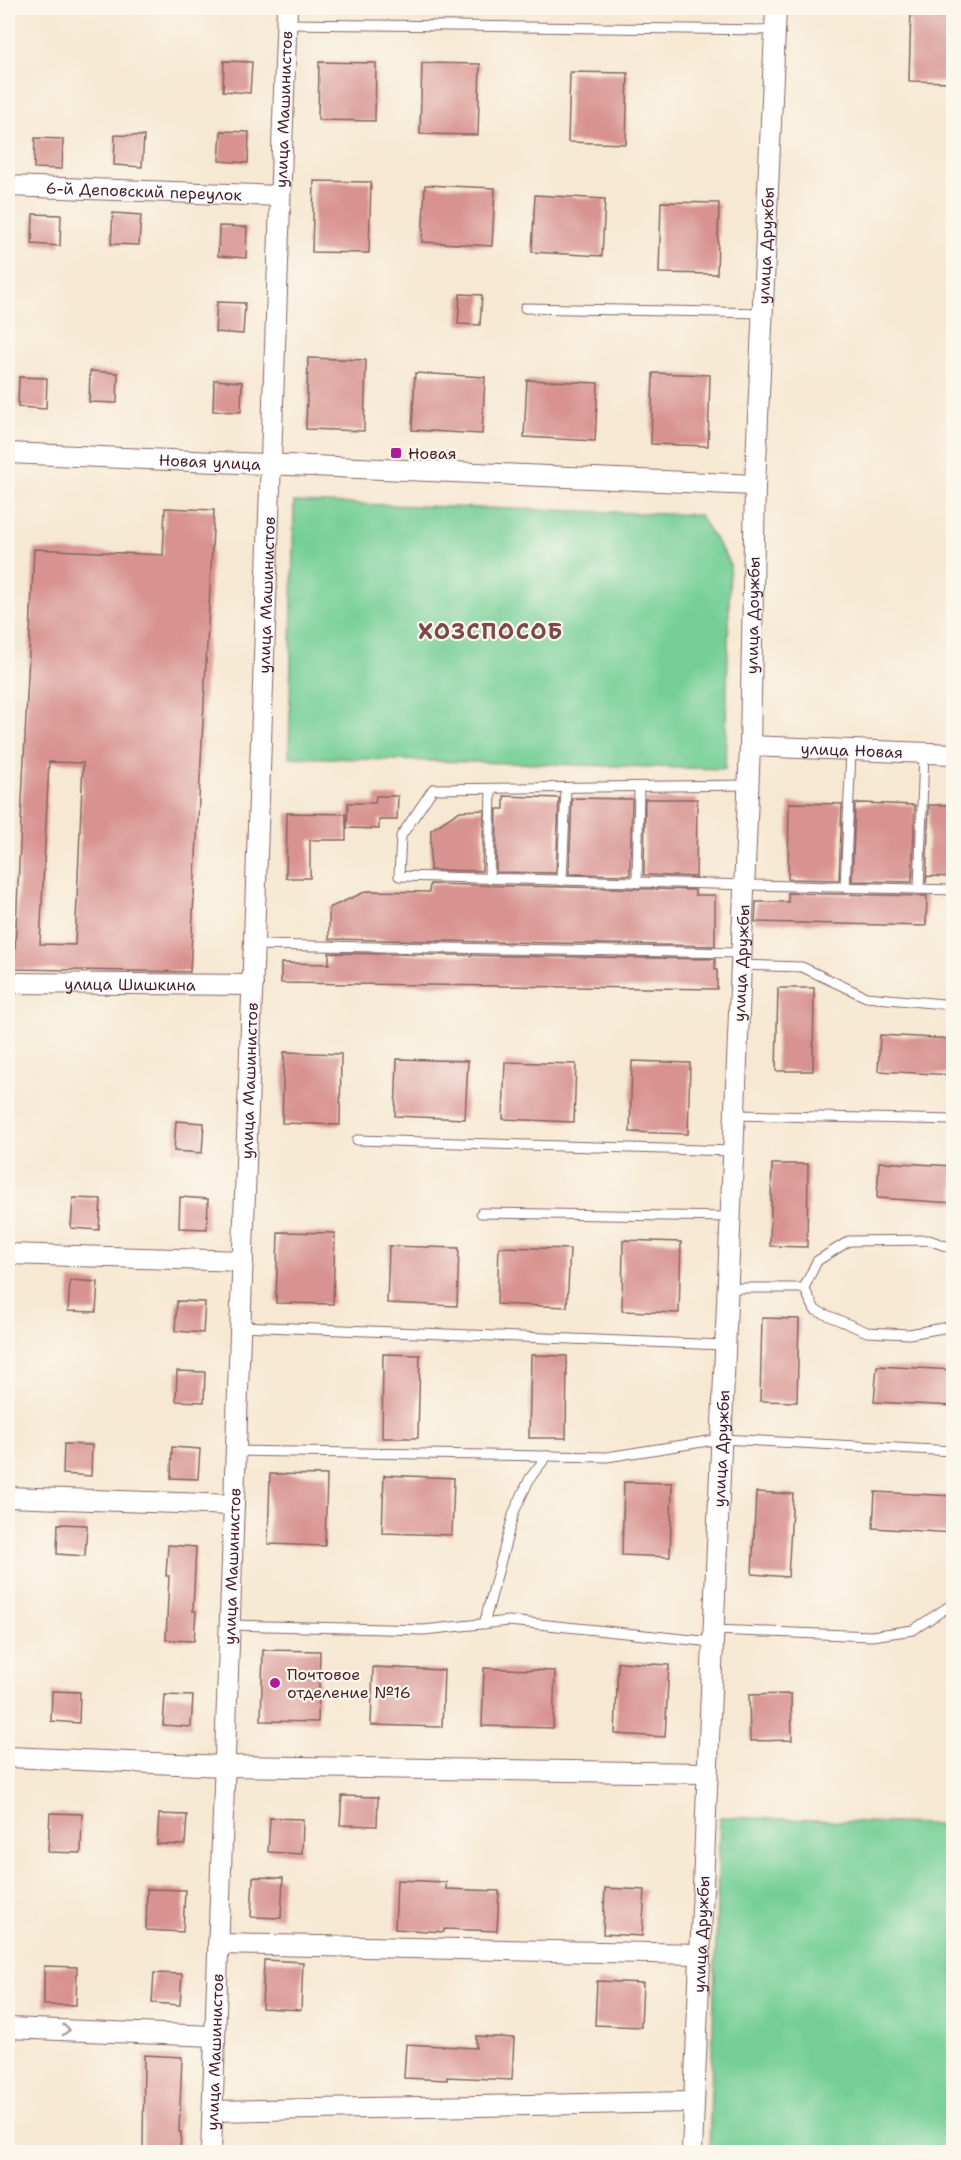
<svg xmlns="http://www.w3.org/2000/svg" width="961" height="2160" font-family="'Shantell Sans',sans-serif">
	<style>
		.green { fill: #75cf95; stroke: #607760; stroke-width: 1.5 }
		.building { fill: #d89390; fill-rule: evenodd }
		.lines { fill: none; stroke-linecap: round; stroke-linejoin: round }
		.service-casing { stroke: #866565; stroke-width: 11 }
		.minor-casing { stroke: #866565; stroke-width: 22 }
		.service { stroke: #fff; stroke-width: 9 }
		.minor { stroke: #fff; stroke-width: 20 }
		.oneway { stroke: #ae9aa0 }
		.poi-dot { fill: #b5179e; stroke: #fbf7ec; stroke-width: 2 }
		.labels { text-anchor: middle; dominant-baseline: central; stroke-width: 4.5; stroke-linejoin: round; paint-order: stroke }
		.street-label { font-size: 16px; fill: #4a1f2b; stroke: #fbf7ec }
		.poi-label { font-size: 16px; fill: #4a1f2b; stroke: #fbf7ec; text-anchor: start }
		.district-label { font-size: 22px; font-weight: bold; letter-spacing: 1.5px; fill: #7c484e; stroke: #fbf7ec }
	</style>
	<rect width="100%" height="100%" fill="#fbf7ec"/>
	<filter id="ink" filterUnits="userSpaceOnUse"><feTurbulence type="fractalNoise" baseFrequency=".0167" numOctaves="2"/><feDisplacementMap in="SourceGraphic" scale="12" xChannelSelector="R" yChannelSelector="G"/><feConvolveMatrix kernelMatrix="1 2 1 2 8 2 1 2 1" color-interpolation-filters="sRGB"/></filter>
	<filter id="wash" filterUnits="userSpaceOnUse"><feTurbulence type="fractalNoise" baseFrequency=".008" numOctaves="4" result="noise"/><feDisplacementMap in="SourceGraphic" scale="24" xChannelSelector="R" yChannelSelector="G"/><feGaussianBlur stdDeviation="1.35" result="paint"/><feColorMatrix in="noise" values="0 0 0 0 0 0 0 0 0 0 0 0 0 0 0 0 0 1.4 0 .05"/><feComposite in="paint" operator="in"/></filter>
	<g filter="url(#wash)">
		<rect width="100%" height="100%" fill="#f6e8d2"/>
		<g class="green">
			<path d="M294,502L699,515L730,563L725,769L289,757Z"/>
			<path d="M720,1817L953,1825V2152H709Z"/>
		</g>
		<g id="blocks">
			<g class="building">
				<path d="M911,8H954V82L909,81Z"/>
				<path d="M224,61L252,62L250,93L223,91Z"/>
				<path d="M319,62L376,63L375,121L318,120Z"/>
				<path d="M422,63L480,64L478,135L420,134Z"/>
				<path d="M570,72L628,73L626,144L568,142Z"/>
				<path d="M221,131L249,132L248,163L219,161Z"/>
				<path d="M115,135L144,136L142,167L114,165Z"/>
				<path d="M35,138L63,139L62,169L34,168Z"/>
				<path d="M314,181L371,182L369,253L312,252Z"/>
				<path d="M425,185L495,188L492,246L422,242Z"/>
				<path d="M535,195L605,199L602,256L532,252Z"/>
				<path d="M661,202L719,203L717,274L659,273Z"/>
				<path d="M113,213L141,215L139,245L111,244Z"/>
				<path d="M33,214L61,215L60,246L32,244Z"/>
				<path d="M219,226L247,227L246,258L218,256Z"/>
				<path d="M460,294L482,295L480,325L458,324Z"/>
				<path d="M217,302L245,303L243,334L215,332Z"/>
				<path d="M308,358L366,360L364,431L306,429Z"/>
				<path d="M90,371L118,373L117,403L89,402Z"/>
				<path d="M415,373L485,377L482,434L412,430Z"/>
				<path d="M653,373L710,375L708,446L651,444Z"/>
				<path d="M19,377L47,378L46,409L18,407Z"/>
				<path d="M214,380L242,382L241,412L213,411Z"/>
				<path d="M527,380L598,383L595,441L524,437Z"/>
				<path d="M165,508L214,510L190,972L14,969L34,549L163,555ZM49,762L83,763L75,945L40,944Z"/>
				<path d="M376,796H398L397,820H379V829L347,828L348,803H375Z"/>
				<path d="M504,796L559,798L556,873L496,872L497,809H504Z"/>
				<path d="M572,798L632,799L630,875L569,874Z"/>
				<path d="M645,799H697L696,877L644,875Z"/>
				<path d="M789,803L842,804L839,880L788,879Z"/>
				<path d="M861,803L915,805L912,882L852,881L855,804Z"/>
				<path d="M929,805H954V877L927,876L926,883Z"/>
				<path d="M484,810L482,871L430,870L431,830L460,811Z"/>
				<path d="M287,813L346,814V840H310V878H286Z"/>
				<path d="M430,884L695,890V895H715V946L329,939V908L367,891L429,892Z"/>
				<path d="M788,893L927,896L926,926L755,922L756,902H788Z"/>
				<path d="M329,953L715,959V970H717V989L281,983V963L329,964Z"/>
				<path d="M778,988H814L813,1071H776Z"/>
				<path d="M880,1035L954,1039V1075L878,1071Z"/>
				<path d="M284,1052L341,1054L340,1125L282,1123Z"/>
				<path d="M397,1059L468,1061L465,1119L395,1116Z"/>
				<path d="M632,1061L690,1063L688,1134L630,1132Z"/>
				<path d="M505,1062L576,1064L574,1122L503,1119Z"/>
				<path d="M176,1121L204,1123L202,1153L174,1151Z"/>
				<path d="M879,1162L954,1166V1203L877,1198Z"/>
				<path d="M772,1164H808L807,1247L770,1246Z"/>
				<path d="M180,1197L208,1199L207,1229L179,1228Z"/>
				<path d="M73,1198L101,1199L99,1230L71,1228Z"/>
				<path d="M278,1232L335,1233L333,1304L276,1303Z"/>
				<path d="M623,1240L681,1242L679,1313L622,1311Z"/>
				<path d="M389,1246L459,1248L457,1306L387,1303Z"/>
				<path d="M499,1247L570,1249L567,1307L497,1304Z"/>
				<path d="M70,1280L98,1282L96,1312L68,1311Z"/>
				<path d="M177,1301L205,1302L203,1333L175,1331Z"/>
				<path d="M762,1318L799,1319L797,1402L760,1401Z"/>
				<path d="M383,1354L420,1355L418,1438H382Z"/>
				<path d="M531,1355L567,1356L566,1438H529Z"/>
				<path d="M877,1366L954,1370V1406L874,1402Z"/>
				<path d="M177,1371L205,1372L204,1402L176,1401Z"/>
				<path d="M64,1444L92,1445L91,1476L63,1474Z"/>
				<path d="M172,1447L200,1449L198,1479L171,1478Z"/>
				<path d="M270,1474L327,1475L325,1546L268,1544Z"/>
				<path d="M384,1475L454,1478L452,1535L382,1533Z"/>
				<path d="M624,1482L672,1483L670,1557L622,1555Z"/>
				<path d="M756,1492L793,1494L788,1577L752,1574Z"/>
				<path d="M875,1492L954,1496V1533L873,1528Z"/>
				<path d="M58,1524L87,1525L85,1556L57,1554Z"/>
				<path d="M168,1545L196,1547L193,1611H196L194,1641L166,1640L169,1576H166Z"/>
				<path d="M263,1650L320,1651L318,1722L261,1721Z"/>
				<path d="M618,1662L669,1665L665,1737L615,1734Z"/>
				<path d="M373,1667L444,1670L442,1727L371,1725Z"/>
				<path d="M484,1668L555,1671L553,1728L482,1726Z"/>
				<path d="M52,1691L80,1692L79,1723L51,1721Z"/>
				<path d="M791,1694L792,1740L750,1741L749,1695Z"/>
				<path d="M165,1695L193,1696L191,1727L163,1725Z"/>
				<path d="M342,1796L378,1797L377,1826L340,1825Z"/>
				<path d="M50,1813L82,1814L81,1853L48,1852Z"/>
				<path d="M159,1814L187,1815L185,1845L157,1844Z"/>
				<path d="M270,1818L303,1819L302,1854L268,1852Z"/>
				<path d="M253,1877L283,1878L281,1918L251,1917Z"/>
				<path d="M397,1880L446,1882V1889L499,1891L497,1931L444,1929V1932L395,1929Z"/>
				<path d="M605,1888L645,1890L642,1936L603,1934Z"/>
				<path d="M147,1889L185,1890L183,1932L146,1930Z"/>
				<path d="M264,1960L303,1962L301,2010L262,2008Z"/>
				<path d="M44,1966L77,1967L76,2005H44Z"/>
				<path d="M154,1973L182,1974L180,2005L152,2003Z"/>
				<path d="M597,1981L643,1983L641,2027L595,2025Z"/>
				<path d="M476,2036L514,2038L512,2080L447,2077V2080L404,2078L406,2044L476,2048Z"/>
				<path d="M144,2055L182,2057L179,2132H181L180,2152H143Z"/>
			</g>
		</g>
	</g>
	<g filter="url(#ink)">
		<use href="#blocks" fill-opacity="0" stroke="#866565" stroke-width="1.5"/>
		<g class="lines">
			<defs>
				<g id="service">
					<path d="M287,24L775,30"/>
					<path d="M525,308L763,313"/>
					<path d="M748,785L433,789L401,836L399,876L954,890"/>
					<path d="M489,879L491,789"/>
					<path d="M562,881L566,788"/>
					<path d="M637,883L639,787"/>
					<path d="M845,888L851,750"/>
					<path d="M919,889L924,753"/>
					<path d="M254,945L741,953"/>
					<path d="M741,965L802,967L866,997L954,1005"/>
					<path d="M734,1115L954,1120"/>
					<path d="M357,1140L733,1151"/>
					<path d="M481,1213L730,1217"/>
					<path d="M727,1288H804"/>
					<path d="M804,1288L817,1261L849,1241L929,1240L954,1249"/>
					<path d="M804,1288L815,1310L867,1332L909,1334L954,1326"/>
					<path d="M240,1326L724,1345"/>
					<path d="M236,1451L607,1457L721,1439L954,1451"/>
					<path d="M484,1624L514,1512L530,1478L547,1456"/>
					<path d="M230,1625L424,1630L509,1621L712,1642"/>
					<path d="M713,1630L872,1636L913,1630L954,1603"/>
				</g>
				<g id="minor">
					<path id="s1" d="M8,186L280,196"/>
					<path id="s2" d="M8,453L755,485"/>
					<path id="s3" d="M750,746L954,754"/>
					<path id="s4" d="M8,983L253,985"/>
					<path d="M8,1254L243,1261"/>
					<path d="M8,1497L234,1505"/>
					<path d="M8,1757L225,1766L707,1773"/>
					<path d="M218,1944L699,1954"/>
					<path d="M8,2028L215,2036"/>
					<path d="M213,2111L693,2102"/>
					<path id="s5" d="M211,2152L287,8"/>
					<path id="s6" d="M692,2152L750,746L755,485L776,8"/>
				</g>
			</defs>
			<use href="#service" class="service-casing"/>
			<use href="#minor" class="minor-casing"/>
			<use href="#service" class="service"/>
			<use href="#minor" class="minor"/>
		</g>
		<defs><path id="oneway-chevron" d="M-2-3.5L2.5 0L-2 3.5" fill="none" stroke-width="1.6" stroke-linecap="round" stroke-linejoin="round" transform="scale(1.5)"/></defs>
		<use class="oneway" href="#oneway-chevron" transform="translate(66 2030) rotate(2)"/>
	</g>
	<g class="poi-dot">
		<rect x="390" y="447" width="12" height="12" rx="3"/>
		<circle cx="275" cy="1683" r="6"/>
	</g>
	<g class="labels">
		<g class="street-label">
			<text stroke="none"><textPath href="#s5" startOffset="2044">улица Машинистов</textPath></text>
			<text stroke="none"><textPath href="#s1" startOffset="136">6-й Деповский переулок</textPath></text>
			<text stroke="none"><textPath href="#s6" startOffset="1908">улица Дружбы</textPath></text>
			<text stroke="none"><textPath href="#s2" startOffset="202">Новая улица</textPath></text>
			<text stroke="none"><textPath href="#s5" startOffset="1558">улица Машинистов</textPath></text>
			<text stroke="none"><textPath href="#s6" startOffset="1538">улица Доужбы</textPath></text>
			<text stroke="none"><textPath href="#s3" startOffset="102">улица Новая</textPath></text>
			<text stroke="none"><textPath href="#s6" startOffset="1190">улица Дружбы</textPath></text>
			<text stroke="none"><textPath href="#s4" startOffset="122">улица Шишкина</textPath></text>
			<text stroke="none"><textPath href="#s5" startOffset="1072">улица Машинистов</textPath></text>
			<text stroke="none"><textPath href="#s6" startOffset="704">улица Дружбы</textPath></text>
			<text stroke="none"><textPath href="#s5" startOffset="586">улица Машинистов</textPath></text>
			<text stroke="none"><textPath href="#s6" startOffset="218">улица Дружбы</textPath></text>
			<text stroke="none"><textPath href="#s5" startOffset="100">улица Машинистов</textPath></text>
		</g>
		<g class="poi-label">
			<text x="408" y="453">Новая</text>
			<text x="287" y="1674">Почтовое<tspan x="287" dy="18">отделение №16</tspan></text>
		</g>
		<g class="district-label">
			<text x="491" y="631">ХОЗСПОСОБ</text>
		</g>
	</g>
	<rect width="961" height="2160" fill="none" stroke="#fbf7ec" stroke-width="30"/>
</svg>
